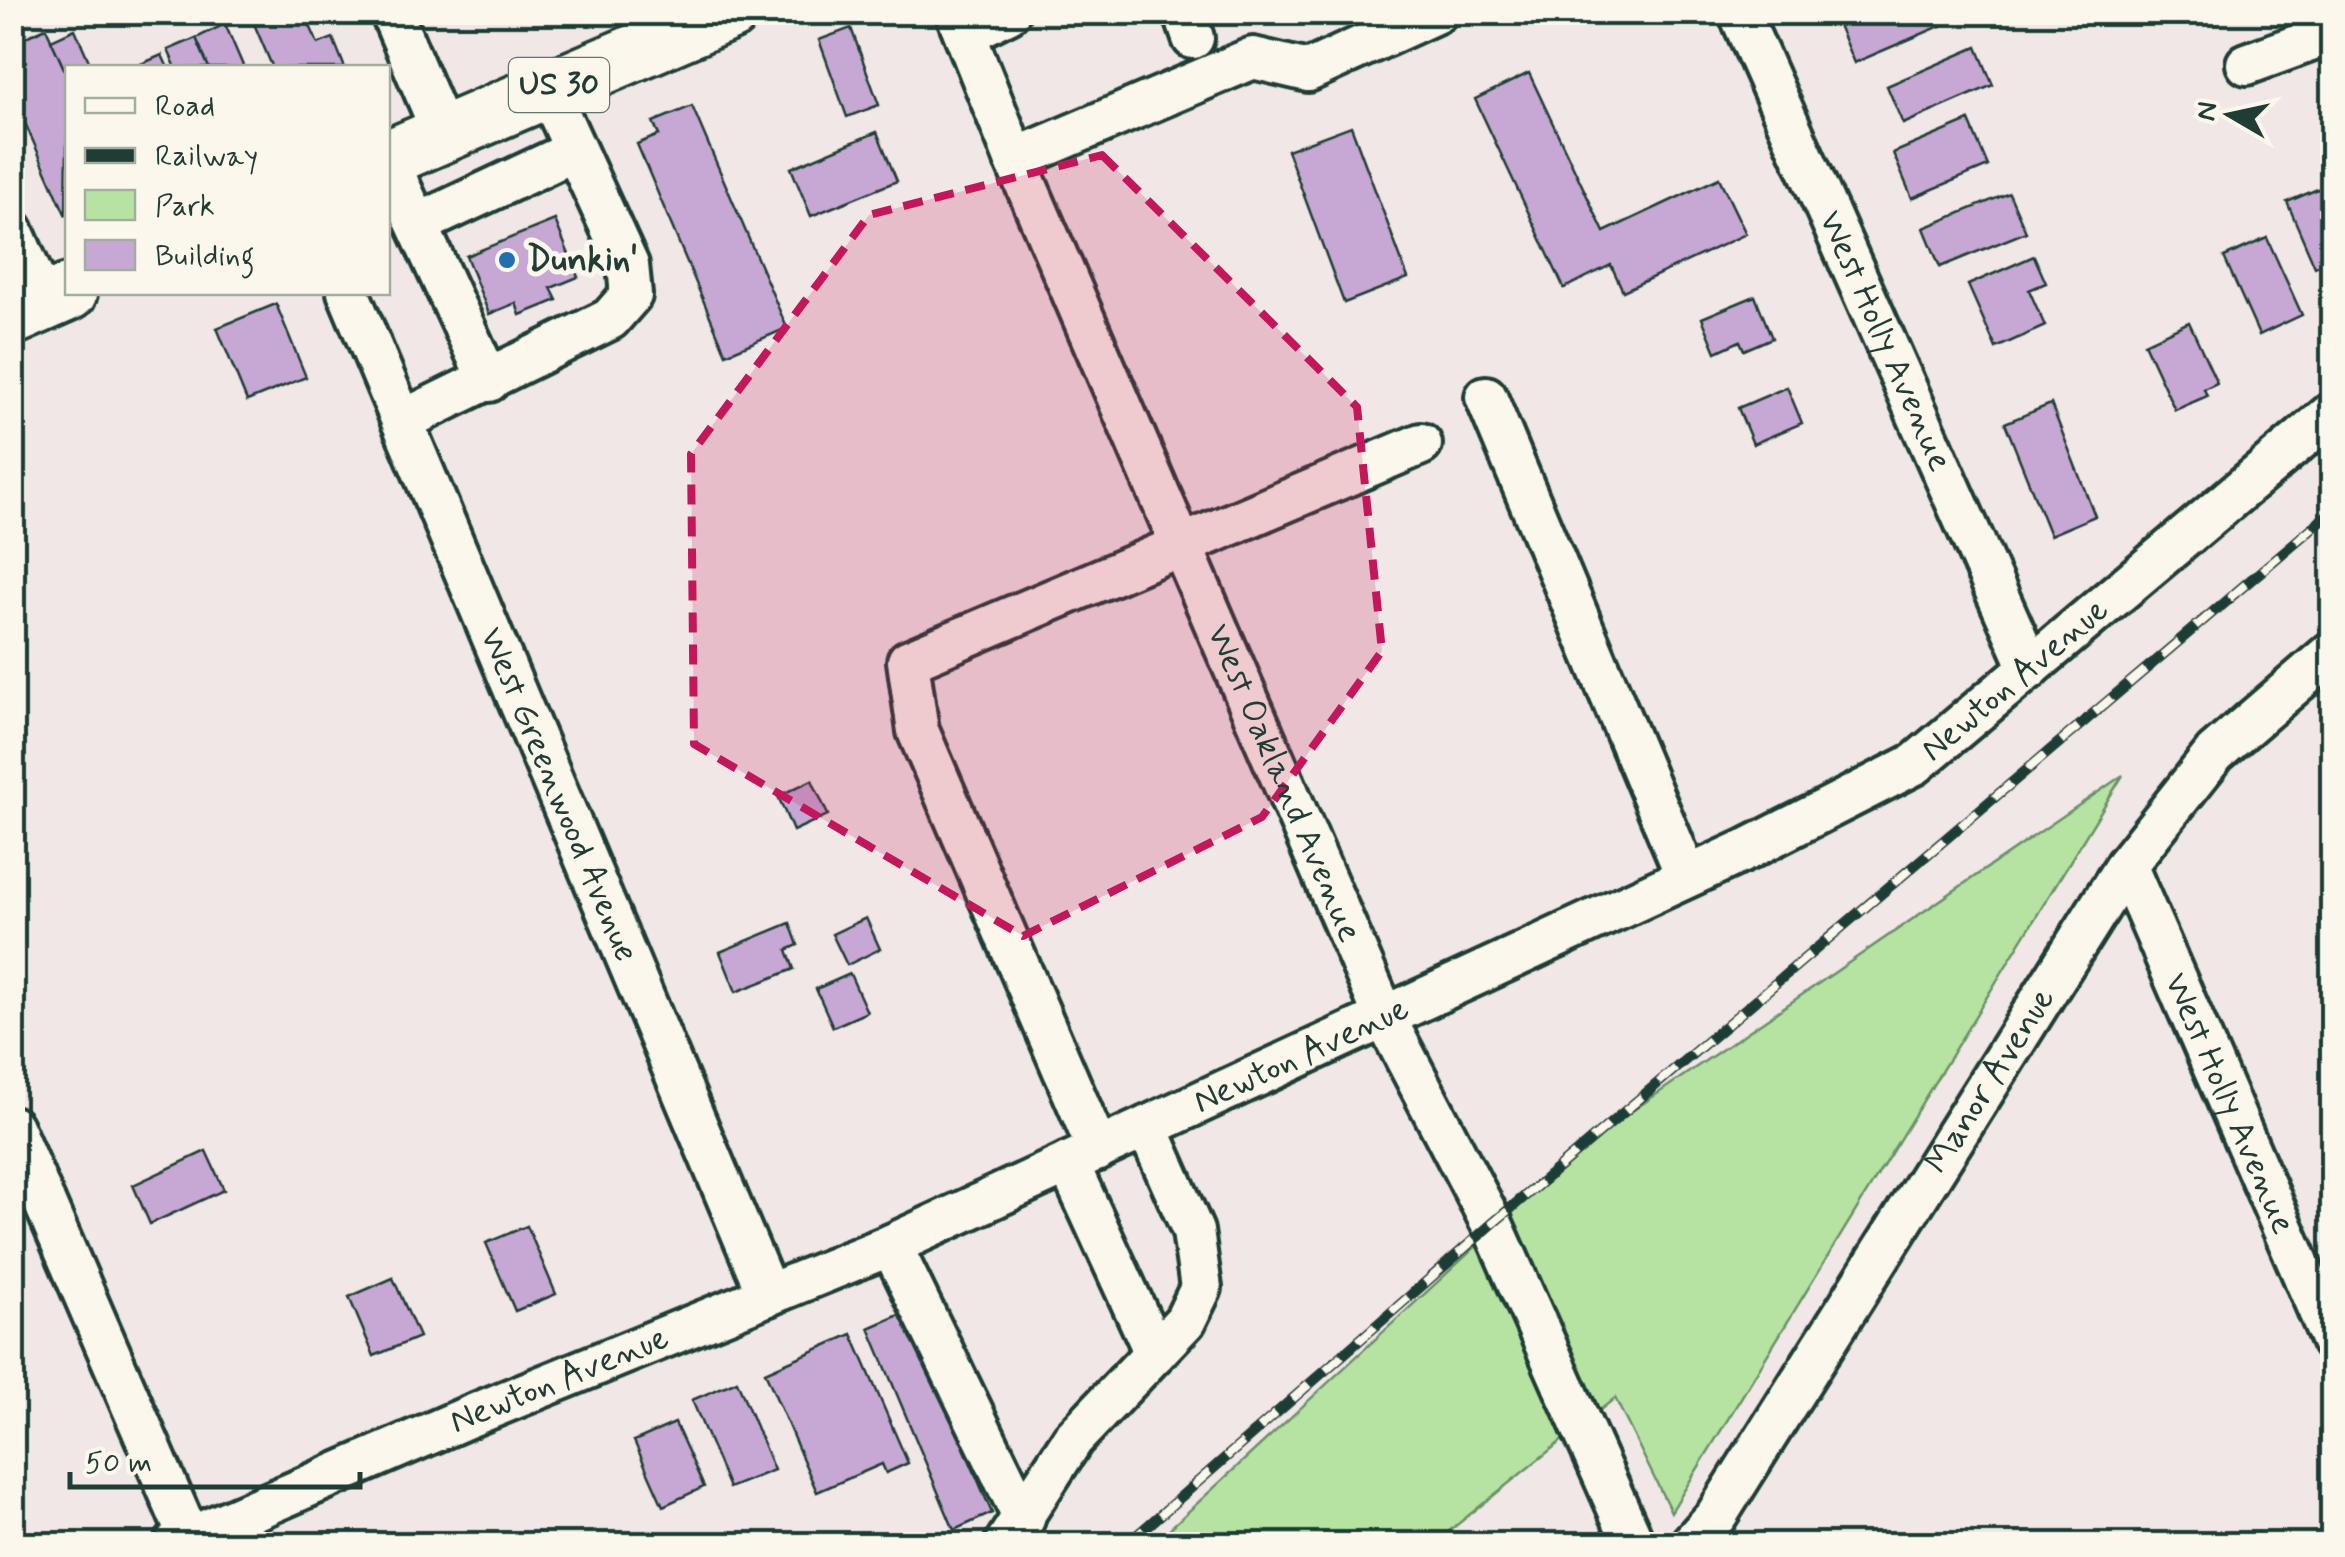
<svg xmlns="http://www.w3.org/2000/svg" width="2345" height="1557" font-family="Mynerve,sans-serif">
	<style>
		.green { fill: #b6e3a1; stroke: #6a906a; stroke-width: 2.5 }
		.building { fill: #c7a8d4; stroke: #1f3d34; stroke-width: 2.5 }
		.lines { fill: none; stroke-linecap: round; stroke-linejoin: round }
		.minor-casing { stroke: #1f3d34; stroke-width: 48 }
		.highway-casing { stroke: #1f3d34; stroke-width: 62 }
		.minor { stroke: #fbf7ec; stroke-width: 40 }
		.highway { stroke: #fbf7ec; stroke-width: 55 }
		.rail-casing { stroke: #1f3d34; stroke-width: 11 }
		.rail { stroke: #fbf7ec; stroke-width: 8; stroke-dasharray: 22; stroke-linecap: butt }
		.marked { fill: #c2185b; fill-opacity: 0.2; stroke: #c2185b; stroke-width: 8; stroke-dasharray: 20 12; stroke-linejoin: round }
		.poi-dot { fill: #1f6fb2; stroke: #fbf7ec; stroke-width: 4 }
		.labels { text-anchor: middle; dominant-baseline: central; stroke-width: 10; stroke-linejoin: round; paint-order: stroke }
		.shield { fill: #fbf7ec; stroke: #61756b; stroke-width: 2.5 }
		.shield-label { font-size: 32px; font-weight: bold; fill: #1f3d34 }
		.poi-label { font-size: 35px; font-weight: bold; fill: #1f3d34; stroke: #fbf7ec; text-anchor: start }
		.street-label { font-size: 35px; fill: #1f3d34; stroke: #fbf7ec }
	</style>
	<rect width="100%" height="100%" fill="#f1e7e7"/>
	<filter id="ink" filterUnits="userSpaceOnUse"><feTurbulence type="fractalNoise" baseFrequency=".01" numOctaves="2"/><feDisplacementMap in="SourceGraphic" scale="20" xChannelSelector="R" yChannelSelector="G"/><feConvolveMatrix kernelMatrix="1 2 1 2 8 2 1 2 1" color-interpolation-filters="sRGB"/></filter>
	<g filter="url(#ink)">
		<path class="green" d="M2123,775L1671,1512L1615,1398L1433,1544H1153L1597,1135Z"/>
		<g class="building">
			<path d="M249,12H304L318,44L333,38L345,68H268L272,66Z"/>
			<path d="M1866,12H1957L1959,18L1854,63L1838,25Z"/>
			<path d="M225,24L244,68H209L196,38Z"/>
			<path d="M46,28L68,77L66,216L14,98L23,95L12,72V43Z"/>
			<path d="M851,28L879,105L847,117L819,40Z"/>
			<path d="M75,29L92,68H68V77L51,40Z"/>
			<path d="M196,38L209,68H176L168,50Z"/>
			<path d="M1977,47L1993,85L1903,124L1887,86Z"/>
			<path d="M162,55L168,68H143L141,64Z"/>
			<path d="M1529,73L1604,232L1719,178L1746,234L1623,291L1611,265L1564,288L1475,99Z"/>
			<path d="M692,106L787,328L726,354L637,144L659,135L653,122Z"/>
			<path d="M1969,121L1988,166L1912,198L1893,153Z"/>
			<path d="M1351,126L1408,278L1344,303L1287,150Z"/>
			<path d="M877,132L897,181L811,216L791,168Z"/>
			<path d="M2332,183V260L2315,267L2287,202Z"/>
			<path d="M2009,193L2026,232L1940,267L1924,228Z"/>
			<path d="M555,220L578,277L551,288L557,300L520,315L516,303L489,314L466,256Z"/>
			<path d="M2267,238L2302,315L2259,335L2224,257Z"/>
			<path d="M2034,256L2046,283L2029,290L2045,326L1996,348L1968,285Z"/>
			<path d="M1755,296L1772,338L1744,350L1740,341L1716,352L1702,318Z"/>
			<path d="M276,304L306,377L247,401L217,328Z"/>
			<path d="M2189,322L2217,383L2204,389L2207,396L2175,410L2144,343Z"/>
			<path d="M1787,387L1802,423L1753,444L1738,408Z"/>
			<path d="M2051,404L2095,516L2050,535L2005,423Z"/>
			<path d="M812,780L828,815L793,831L778,796Z"/>
			<path d="M866,918L880,949L847,965L832,934Z"/>
			<path d="M790,923L798,945L787,950L794,969L736,992L720,952Z"/>
			<path d="M850,974L867,1012L833,1027L816,989Z"/>
			<path d="M206,1151L224,1190L150,1224L133,1185Z"/>
			<path d="M527,1226L556,1294L515,1311L486,1243Z"/>
			<path d="M393,1278L419,1337L374,1356L349,1297Z"/>
			<path d="M906,1312L992,1513L954,1530L869,1328Z"/>
			<path d="M852,1334L908,1463L886,1473L882,1464L817,1492L765,1372Z"/>
			<path d="M737,1381L774,1470L729,1488L692,1400Z"/>
			<path d="M675,1423L704,1487L663,1506L634,1441Z"/>
		</g>
		<g class="lines">
			<defs>
				<g id="minor">
					<path d="M391,12L443,134"/>
					<path id="s1" d="M956,12L1015,159L1385,1018L1492,1224L1634,1544"/>
					<path d="M1184,12L1193,38"/>
					<path id="s2" d="M1739,12L2030,668"/>
					<path d="M965,34L1009,12"/>
					<path d="M2247,64L2332,33"/>
					<path d="M1015,159L1253,58L1308,71L1437,12"/>
					<path d="M388,161L489,381"/>
					<path d="M418,224L574,151"/>
					<path d="M12,230L44,303"/>
					<path id="s3" d="M348,292L768,1295"/>
					<path d="M1486,397L1686,875"/>
					<path d="M402,421L610,319L631,295L628,265L548,90"/>
					<path id="s4" d="M2126,865L2332,1341"/>
					<path d="M12,1127L189,1538"/>
					<path d="M1098,1150L918,731L908,661L1421,444"/>
					<path d="M1068,1163L1155,1353"/>
					<path d="M891,1245L1024,1519"/>
					<path id="s5" d="M175,1544L468,1417L891,1245L1748,849L1915,764L2332,413"/>
					<path d="M1005,1544L1073,1439L1185,1321L1201,1288L1193,1231L1147,1127"/>
					<path id="s6" d="M1691,1544L1716,1516L2126,865L2215,753L2332,652"/>
				</g>
				<g id="highway">
					<path d="M388,158L730,12"/>
					<path d="M12,317L69,292"/>
				</g>
			</defs>
			<use href="#minor" class="minor-casing"/>
			<use href="#highway" class="highway-casing"/>
			<use href="#minor" class="minor"/>
			<use href="#highway" class="highway"/>
			<defs>
				<path id="rail" d="M1127,1544L1492,1224L2332,511"/>
			</defs>
			<use href="#rail" class="rail-casing"/>
			<use href="#rail" class="rail"/>
		</g>
	</g>
	<path class="marked" d="M1102,155L1357,407L1382,651L1262,817L1023,936L694,744L691,454L869,215Z"/>
	<circle class="poi-dot" cx="507" cy="260" r="10"/>
	<g class="labels">
		<rect class="shield" x="509" y="58" width="100" height="54" rx="8"/>
		<g class="shield-label">
			<text x="559" y="85">US 30</text>
		</g>
		<g class="poi-label">
			<text x="527" y="260">Dunkin'</text>
		</g>
		<g class="street-label">
			<text stroke="none"><textPath href="#s2" startOffset="360">West Holly Avenue</textPath></text>
			<text stroke="none"><textPath href="#s5" startOffset="2038">Newton Avenue</textPath></text>
			<text stroke="none"><textPath href="#s1" startOffset="838">West Oakland Avenue</textPath></text>
			<text stroke="none"><textPath href="#s3" startOffset="545">West Greenwood Avenue</textPath></text>
			<text stroke="none"><textPath href="#s5" startOffset="1228">Newton Avenue</textPath></text>
			<text stroke="none"><textPath href="#s6" startOffset="552">Manor Avenue</textPath></text>
			<text stroke="none"><textPath href="#s4" startOffset="260">West Holly Avenue</textPath></text>
			<text stroke="none"><textPath href="#s5" startOffset="418">Newton Avenue</textPath></text>
		</g>
	</g>
	<rect width="2345" height="1557" fill="none" stroke="#fbf7ec" stroke-width="50"/>
	<rect x="25" y="25" width="2295" height="1507" fill="none" stroke="#1f3d34" stroke-width="4" filter="url(#ink)"/>
	<rect x="65" y="65" width="325" height="230" fill="#fbf7ec" stroke="#a3ada2" stroke-width="2.5"/>
	<rect x="85" y="98" width="50" height="15" fill="#fbf7ec" stroke="#a3ada2" stroke-width="2.5"/>
	<text x="155" y="115" font-size="30" fill="#1f3d34">Road</text>
	<rect x="85" y="148" width="50" height="15" fill="#1f3d34" stroke="#a3ada2" stroke-width="2.5"/>
	<text x="155" y="165" font-size="30" fill="#1f3d34">Railway</text>
	<rect x="85" y="190" width="50" height="30" fill="#b6e3a1" stroke="#a3ada2" stroke-width="2.5"/>
	<text x="155" y="215" font-size="30" fill="#1f3d34">Park</text>
	<rect x="85" y="240" width="50" height="30" fill="#c7a8d4" stroke="#a3ada2" stroke-width="2.5"/>
	<text x="155" y="265" font-size="30" fill="#1f3d34">Building</text>
	<g transform="translate(2230 115) rotate(279)" stroke="#fbf7ec" stroke-width="8" paint-order="stroke">
	<path d="M0-8L18 38L0 25L-18 38Z" fill="#1f3d34"/>
	<text y="-15" font-size="28" font-weight="bold" text-anchor="middle" fill="#1f3d34">N</text>
	</g>
	<path d="M70 1472v15h290v-15" fill="none" stroke="#1f3d34" stroke-width="5"/>
	<text x="85" y="1472" font-size="30" fill="#1f3d34" stroke="#fbf7ec" stroke-width="8" paint-order="stroke">50 m</text>
</svg>
